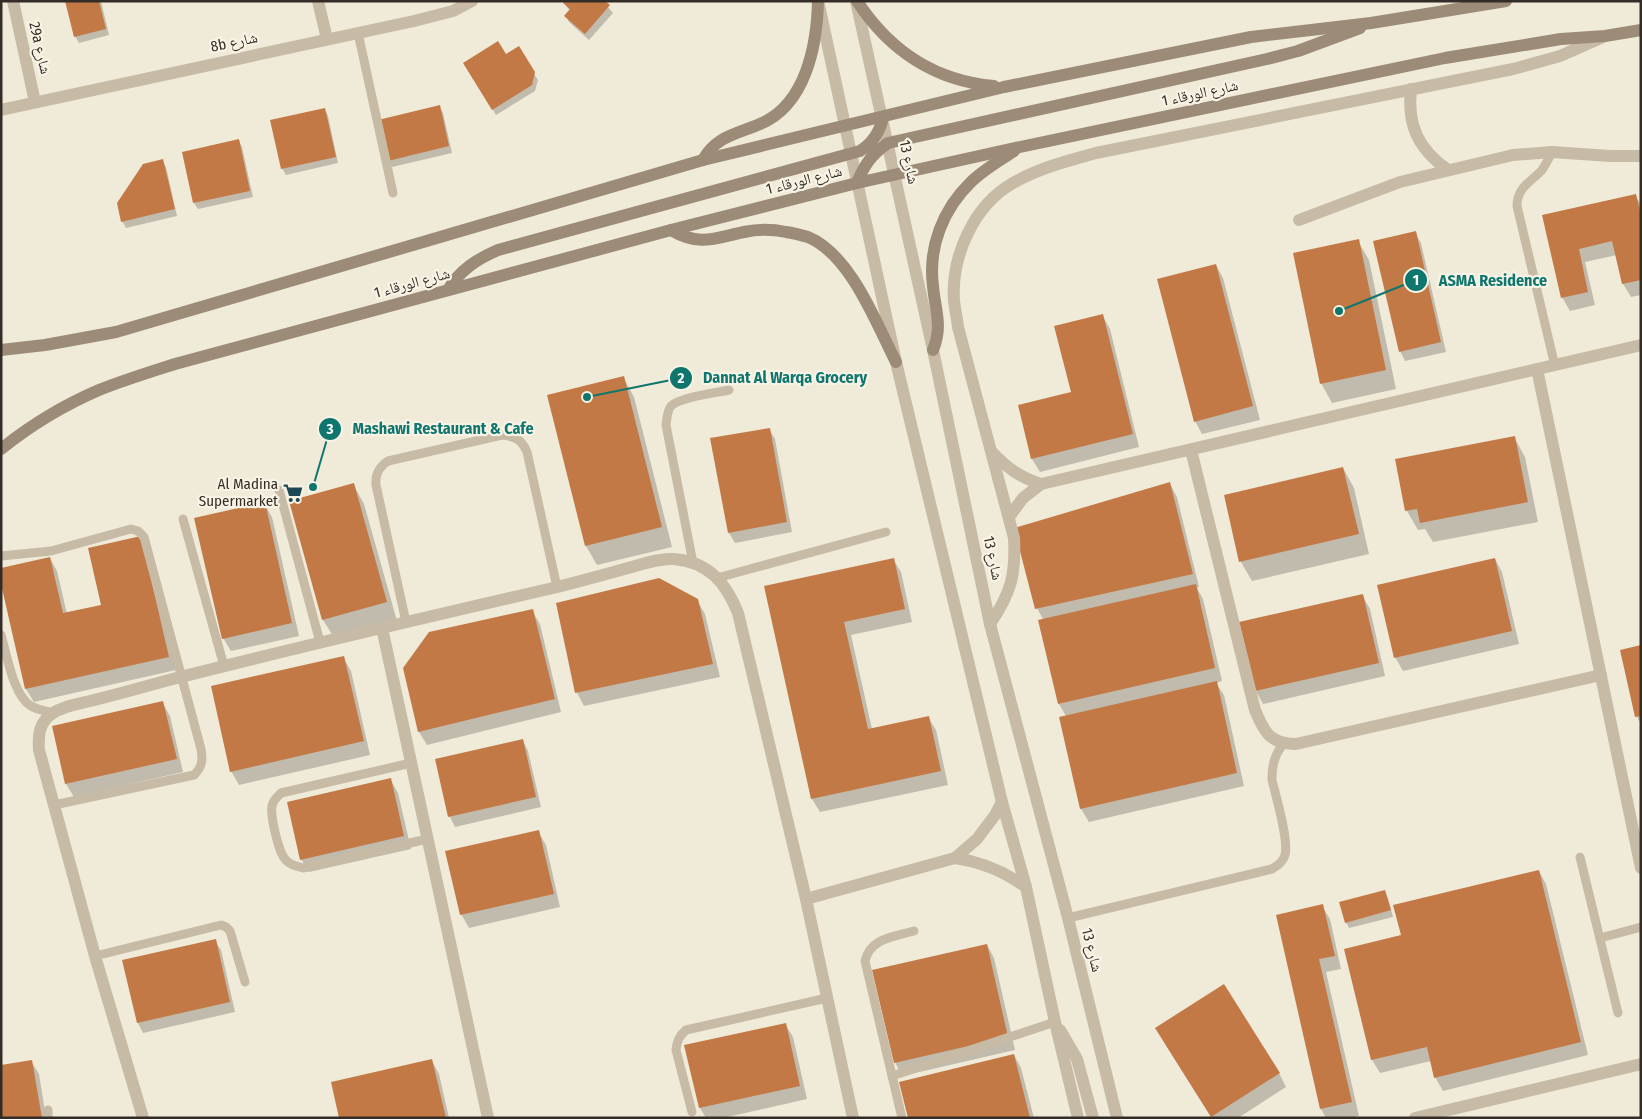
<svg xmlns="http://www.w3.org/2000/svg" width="1642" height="1119" font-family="'Fira Sans Condensed','Noto Naskh Arabic',sans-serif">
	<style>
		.shadow { fill: #0003 }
		.building { fill: #c37945 }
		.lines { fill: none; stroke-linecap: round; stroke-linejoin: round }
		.service { stroke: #c8bba6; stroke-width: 9 }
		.minor { stroke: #c8bba6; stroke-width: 12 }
		.tertiary { stroke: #c8bba6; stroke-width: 12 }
		.secondary { stroke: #9c8b77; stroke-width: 12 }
		.labels { text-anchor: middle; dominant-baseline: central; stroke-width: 4.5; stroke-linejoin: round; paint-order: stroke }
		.street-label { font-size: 15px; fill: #342d27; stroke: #f8f3e5 }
		.poi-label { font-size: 15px; fill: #342d27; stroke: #f8f3e5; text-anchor: end }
		.leader { fill: none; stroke: #0f766e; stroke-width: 2 }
		.callout-dot { fill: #0f766e; stroke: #f8f3e5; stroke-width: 2 }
		.mark-label { font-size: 15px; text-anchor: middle; font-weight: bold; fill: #fff }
		.callout-label { font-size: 16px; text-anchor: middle; font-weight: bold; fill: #0f766e; stroke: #f8f3e5; stroke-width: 4.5; stroke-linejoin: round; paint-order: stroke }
	</style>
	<rect width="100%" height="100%" fill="#f0ead9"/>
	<g class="shadow">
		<path d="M66,1H101L109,35L79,43L75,36Z"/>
		<path d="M603,1L613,13L589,40L569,22L566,16L570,11L564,3Z"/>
		<path d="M518,48L538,80L535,91L496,115L465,63L505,56Z"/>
		<path d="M439,107L443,113L452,153L392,167L389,160Z"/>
		<path d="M325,110L328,116L338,163L286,175L282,168Z"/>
		<path d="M239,141L242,147L253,197L198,209L194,203Z"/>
		<path d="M162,161L166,167L177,216L126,228L122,221Z"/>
		<path d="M1635,195L1641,205V295L1631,297L1623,284L1617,255L1585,262L1595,305L1570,311L1562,297L1544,216Z"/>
		<path d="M1415,233L1421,243L1446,352L1405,361L1400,351Z"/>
		<path d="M1358,241L1369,260L1396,389L1332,403L1321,383Z"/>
		<path d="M1216,265L1223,278L1260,420L1202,434L1195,421Z"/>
		<path d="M1102,315L1110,329L1139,447L1040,472L1032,459L1072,393Z"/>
		<path d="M623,377L634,397L672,547L597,565L586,546L549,396Z"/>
		<path d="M769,429L775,439L792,532L735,543L729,533Z"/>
		<path d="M1514,437L1525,457L1538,522L1433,542L1425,529L1418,530L1407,511L1397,460Z"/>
		<path d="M1343,468L1354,488L1369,554L1252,581L1241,562L1226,496Z"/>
		<path d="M353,484L364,504L397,621L335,639L323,620Z"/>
		<path d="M1170,484L1177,497L1199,587L1197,588L1203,599L1222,681L1216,683L1224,695L1244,786L1089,822L1081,809L1066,716L1059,704L1044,621L1037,608Z"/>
		<path d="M264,503L272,517L299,636L231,651L223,638Z"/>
		<path d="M141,537L176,670L34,702L26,689L1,579L50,558L57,571L67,614L103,606Z"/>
		<path d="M893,559L901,572L912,622L851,635L872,729L928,717L936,730L948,785L820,812L812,799L766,587Z"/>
		<path d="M1495,559L1502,572L1519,644L1403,671L1395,657Z"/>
		<path d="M1362,595L1370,609L1385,676L1263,704L1256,691Z"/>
		<path d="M697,600L705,614L720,677L584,706L577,693L558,604Z"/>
		<path d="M532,611L540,624L561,712L427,745L419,732L404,668Z"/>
		<path d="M1641,646V724L1637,717Z"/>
		<path d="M343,657L351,671L370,755L239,785L231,771Z"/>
		<path d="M162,702L170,716L183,772L74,797L66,784L53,727Z"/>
		<path d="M523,741L528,751L541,807L455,827L450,817L437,760Z"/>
		<path d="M390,779L398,793L411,849L309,872L301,859Z"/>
		<path d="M538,831L546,845L560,907L469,928L461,914Z"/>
		<path d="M1539,871L1546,884L1588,1055L1443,1091L1435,1077L1431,1061L1380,1073L1372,1060L1345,950L1402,936Z"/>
		<path d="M1384,891L1388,898L1393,917L1349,928L1346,922Z"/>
		<path d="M1322,906L1330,919L1341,969L1326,972L1359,1116L1349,1118H1326L1321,1109L1277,916Z"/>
		<path d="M215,941L221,950L235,1012L143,1033L138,1023L124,961Z"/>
		<path d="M987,945L994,958L1015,1050L902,1076L895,1062Z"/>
		<path d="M785,1024L793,1037L807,1099L723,1118H706L700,1108L686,1046Z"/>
		<path d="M1164,1042L1279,1073L1286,1087L1238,1118H1212Z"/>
		<path d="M1014,1055L1021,1068L1034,1118H909Z"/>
		<path d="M31,1061L39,1074L46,1118H1Z"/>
		<path d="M432,1061L439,1074L449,1118H340Z"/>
	</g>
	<g class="building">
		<path d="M65,1H99L106,29L74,37Z"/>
		<path d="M564,1H605L610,5L585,34L564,16L570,9L563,3Z"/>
		<path d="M498,41L506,54L519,46L535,72L532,85L492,110L463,63Z"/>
		<path d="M440,105L449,146L388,161L378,120Z"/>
		<path d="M325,108L336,157L281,169L270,120Z"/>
		<path d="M239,139L250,191L193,203L182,152Z"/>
		<path d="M163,159L175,209L121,222L117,203L143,164Z"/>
		<path d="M1636,194L1641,215V280L1622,284L1612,241L1579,249L1588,292L1561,298L1542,215Z"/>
		<path d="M1416,231L1441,342L1399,352L1373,241Z"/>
		<path d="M1359,239L1386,370L1320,384L1293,253Z"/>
		<path d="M1216,264L1253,406L1194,422L1157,279Z"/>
		<path d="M1103,314L1133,434L1031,459L1018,405L1071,392L1054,326Z"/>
		<path d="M624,376L662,527L585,546L547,395Z"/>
		<path d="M770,428L787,522L728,533L710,438Z"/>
		<path d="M1515,436L1528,502L1420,523L1417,509L1405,511L1395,459Z"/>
		<path d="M1343,467L1359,534L1239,562L1224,495Z"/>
		<path d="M1170,482L1193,574L1035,609L1014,528Z"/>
		<path d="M354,483L387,602L322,620L289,501Z"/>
		<path d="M265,502L292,623L222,639L194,518Z"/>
		<path d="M141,536L169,657L25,689L1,584V568L50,557L63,613L101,605L88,548Z"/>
		<path d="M894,558L905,609L844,622L868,729L929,716L941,771L811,799L764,586Z"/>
		<path d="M1495,558L1512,631L1394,658L1377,585Z"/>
		<path d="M659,578L698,599L713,664L575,693L556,603Z"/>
		<path d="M1196,584L1215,668L1058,704L1038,620Z"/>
		<path d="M1363,594L1379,663L1255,691L1239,622Z"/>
		<path d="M533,609L555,699L418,732L403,668L429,632Z"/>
		<path d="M1641,645V716L1635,717L1620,650Z"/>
		<path d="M344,656L364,741L230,772L211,686Z"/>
		<path d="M1217,681L1237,773L1080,809L1059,717Z"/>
		<path d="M163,701L177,759L65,784L52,726Z"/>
		<path d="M523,739L536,797L448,817L435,759Z"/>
		<path d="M391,778L404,836L300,860L287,802Z"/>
		<path d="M539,830L554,894L460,915L445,851Z"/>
		<path d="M1539,870L1581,1042L1434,1078L1427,1047L1371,1060L1344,949L1401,935L1393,905Z"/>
		<path d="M1385,890L1391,910L1345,923L1339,902Z"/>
		<path d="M1323,904L1335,956L1319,959L1352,1102L1320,1109L1276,915Z"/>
		<path d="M216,939L230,1002L137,1023L122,960Z"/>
		<path d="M987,944L1008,1037L894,1063L872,970Z"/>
		<path d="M1224,984L1280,1073L1211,1117L1155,1028Z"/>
		<path d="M786,1023L800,1086L699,1108L684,1045Z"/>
		<path d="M1014,1054L1030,1118H908L899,1082Z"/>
		<path d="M432,1059L446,1118H339L331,1082Z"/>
		<path d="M32,1060L42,1118H1V1065Z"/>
	</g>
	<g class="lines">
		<g class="service">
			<path d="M358,33L393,193"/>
			<path d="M1552,152C1549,158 1546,164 1542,170C1531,182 1517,187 1517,206L1555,366"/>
			<path d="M279,490L320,642"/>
			<path d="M183,519L224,666"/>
			<path d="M1,556L51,551L131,529L138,531L144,537L201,749C203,761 202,767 194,775L54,805"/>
			<path d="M693,563L666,425C667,419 667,411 671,406C680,397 715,393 729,390"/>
			<path d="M717,578L886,532"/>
			<path d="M406,622L376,485C375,474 379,467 388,461L502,435C515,436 522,440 527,452L557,587"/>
			<path d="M1,635C7,655 13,695 31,706C38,710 46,711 54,713"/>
			<path d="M411,763L281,793C277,797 273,800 272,806C270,815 278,848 283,856C287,864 295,866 303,868L427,839"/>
			<path d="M1580,857L1618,1013"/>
			<path d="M1068,918L1272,869C1278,865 1283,862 1285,855C1289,841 1276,796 1272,780C1272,766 1274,756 1283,744"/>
			<path d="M1600,938L1641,927"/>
			<path d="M95,956L221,925L226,927L230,931L245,982"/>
			<path d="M892,1076L1055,1022"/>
			<path d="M48,1110V1118"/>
			<path d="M692,1112L676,1050C677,1041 679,1036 686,1030L827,998"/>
			<path d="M902,1118L865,961C870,938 894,937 914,931"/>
		</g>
		<g class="minor">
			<path d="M13,1L35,102"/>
			<path d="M318,1L327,39"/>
			<path d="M1411,89C1407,125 1418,149 1448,170"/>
			<path d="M1,110L414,21L453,11L472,1"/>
			<path d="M1299,220L1400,182L1513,155L1552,152L1610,156H1641"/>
			<path d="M1537,369L1641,868"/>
			<path d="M1191,450L1255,710C1264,732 1270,744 1296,744L1601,675"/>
			<path d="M992,452C1007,468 1021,478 1041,484"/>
			<path d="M1009,517L1023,498L1041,484L1641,345"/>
			<path d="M990,624C1011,593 1016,575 1014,538L958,327C957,318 955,309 954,301C951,256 974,205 1013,183C1039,168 1067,161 1096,153L1513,69L1560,56L1603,37"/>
			<path d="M382,628L488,1118"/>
			<path d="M955,858C982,862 1003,871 1026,887"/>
			<path d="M806,899L955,858L977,839L995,815L1002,802"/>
			<path d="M143,1118L95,956L39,750C38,735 39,722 53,713C63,706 78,704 90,701C115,695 140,688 165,681C294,648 423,618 553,588C578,582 603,575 628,568C643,564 658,558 674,559C709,562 726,583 738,613L806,899L853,1118"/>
			<path d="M1415,1118L1641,1064"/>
		</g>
		<g class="tertiary">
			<path d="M856,1L933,350L990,624L1068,918L1117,1118"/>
			<path d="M819,5L896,362L1002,802L1026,887L1055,1022L1078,1118"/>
			<path d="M1060,1030L1077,1059L1093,1118"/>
		</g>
		<g class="secondary">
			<path d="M857,1C889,50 935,81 994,86"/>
			<path d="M703,160C716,136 737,134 760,124C806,105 817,45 818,1"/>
			<path d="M857,183C864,165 872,154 888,143L1267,59L1298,51L1360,28"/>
			<path d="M671,230C700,247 715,238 744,232C758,229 772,229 786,232C793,233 801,235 808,237C851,255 876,323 896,362"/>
			<path d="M448,290C460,270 477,259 498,250L860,151C873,143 880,132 883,117"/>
			<path d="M1,350L45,345L116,332L703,160L1004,87L1251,37L1371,23L1506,1"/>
			<path d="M933,350C943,326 935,310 933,286C928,247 943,209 971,182C983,170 999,161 1014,151"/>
			<path d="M1,449C31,425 64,405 99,390C124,380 150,372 175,364L671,230L857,183L1020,147L1445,58L1561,39L1605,36L1641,30"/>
		</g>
	</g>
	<defs>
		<symbol id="supermarket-bare" viewBox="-9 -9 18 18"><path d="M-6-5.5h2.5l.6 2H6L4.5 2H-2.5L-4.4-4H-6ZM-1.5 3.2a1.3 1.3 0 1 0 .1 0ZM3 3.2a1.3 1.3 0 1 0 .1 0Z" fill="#1d4754" stroke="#f8f3e5" stroke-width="2.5" paint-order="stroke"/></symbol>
	</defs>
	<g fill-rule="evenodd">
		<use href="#supermarket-bare" x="279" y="479" width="28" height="28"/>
	</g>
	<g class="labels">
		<g class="street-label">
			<text transform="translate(234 42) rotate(-12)">8b شارع</text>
			<text transform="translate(40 48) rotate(77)">29a شارع</text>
			<text transform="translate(1200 93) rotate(-12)">شارع الورقاء 1</text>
			<text transform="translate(909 162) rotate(78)">شارع 13</text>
			<text transform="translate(804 180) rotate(-14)">شارع الورقاء 1</text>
			<text transform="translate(412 283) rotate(-15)">شارع الورقاء 1</text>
			<text transform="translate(993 558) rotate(78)">شارع 13</text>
			<text transform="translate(1092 950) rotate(76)">شارع 13</text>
		</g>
		<g class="poi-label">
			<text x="278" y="484">Al Madina<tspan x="278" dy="17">Supermarket</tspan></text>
		</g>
	</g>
	<path class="leader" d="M1339 311L1416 280M587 397L681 378M313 487L330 429"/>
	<g class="callout-dot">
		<circle cx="1339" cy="311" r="5"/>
		<circle cx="587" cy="397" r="5"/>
		<circle cx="313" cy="487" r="5"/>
		<circle cx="1416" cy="280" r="12"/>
		<circle cx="681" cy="378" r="12"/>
		<circle cx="330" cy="429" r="12"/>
	</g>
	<g class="mark-label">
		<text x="1416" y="285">1</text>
		<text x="681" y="383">2</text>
		<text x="330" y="434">3</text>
	</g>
	<g class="callout-label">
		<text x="1493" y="286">ASMA Residence</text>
		<text x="785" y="383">Dannat Al Warqa Grocery</text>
		<text x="443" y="434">Mashawi Restaurant &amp; Cafe</text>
	</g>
	<rect width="1642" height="1119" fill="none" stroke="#342d27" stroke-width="5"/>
</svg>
